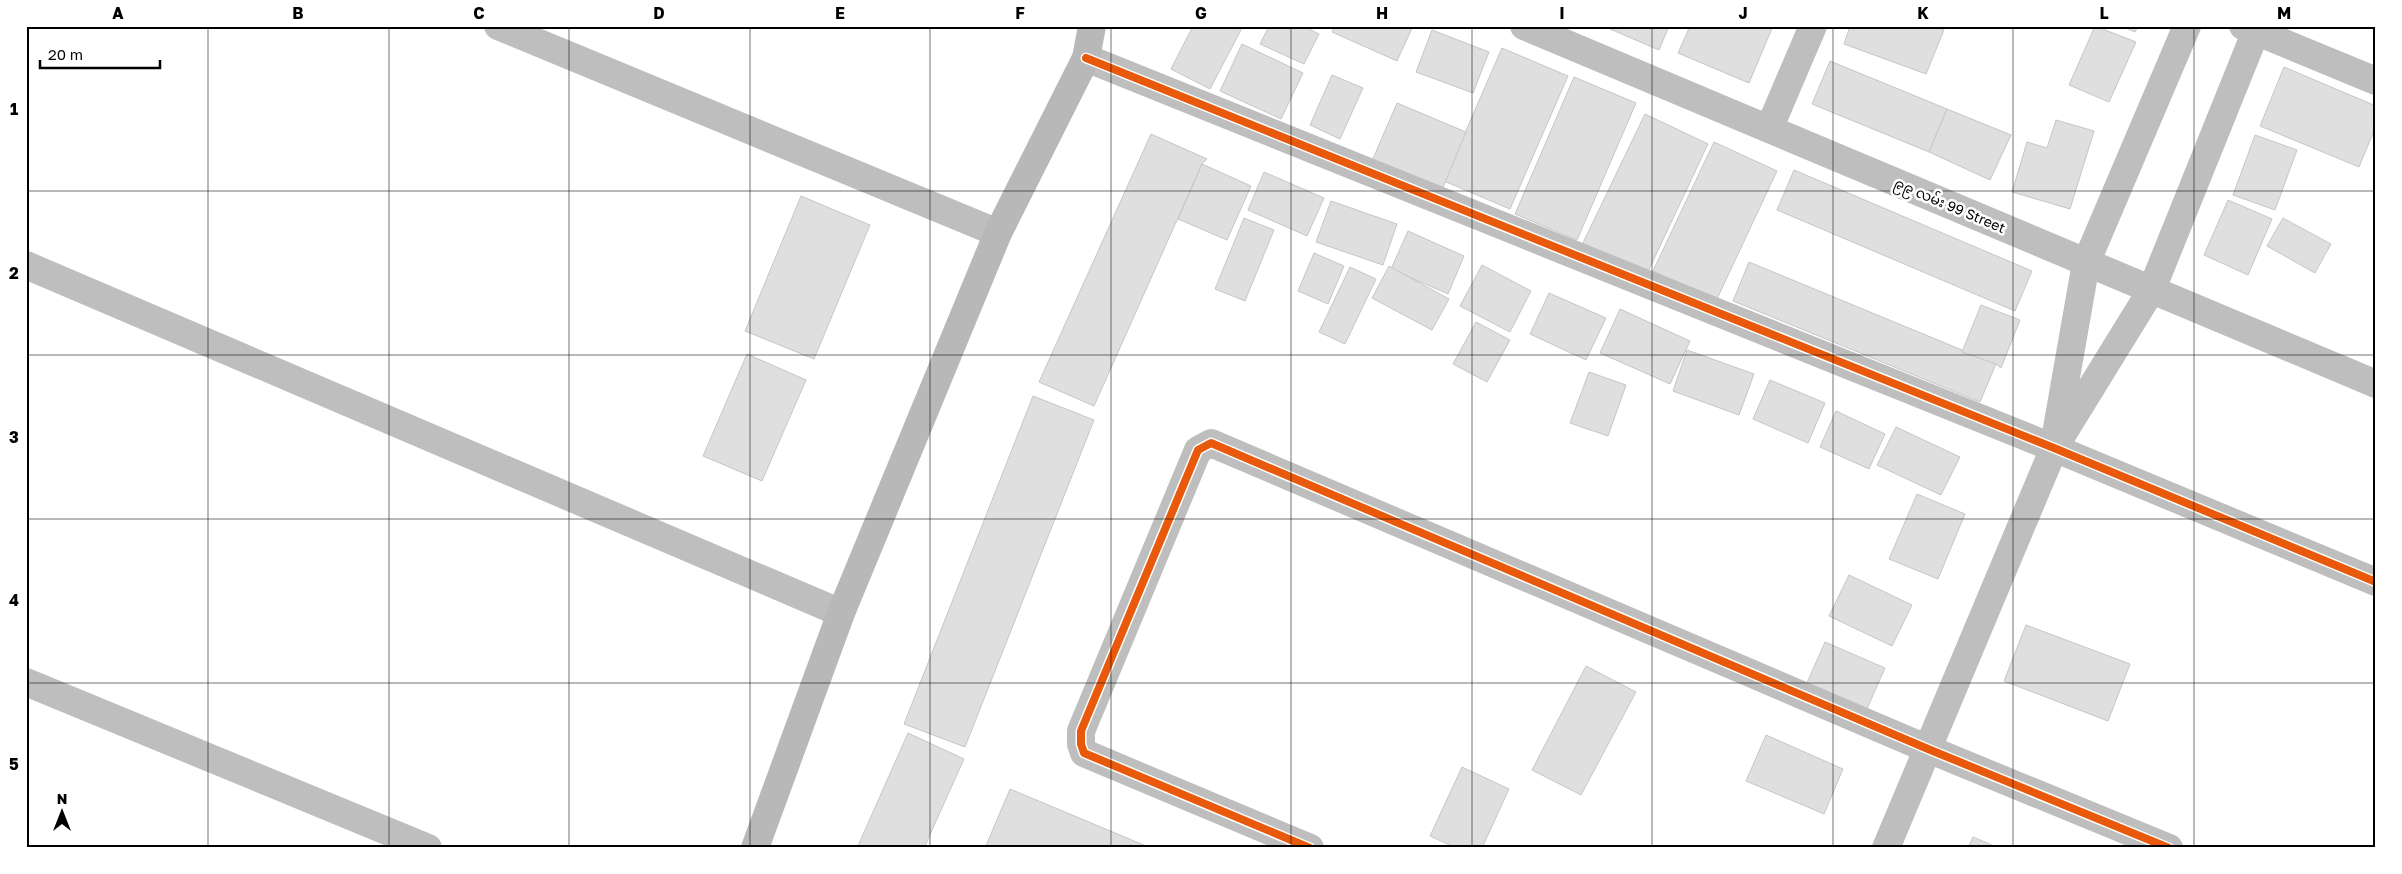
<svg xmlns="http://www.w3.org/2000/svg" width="2402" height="874" font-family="'Golos Text','Noto Sans Myanmar',sans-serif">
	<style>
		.building { fill: #dfdfdf; stroke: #c6c6c6 }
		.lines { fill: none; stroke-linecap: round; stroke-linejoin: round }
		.street { stroke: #bebebe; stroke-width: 28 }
		.secondary { stroke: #b8b8b8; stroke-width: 28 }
		.cycleway-casing { stroke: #fff; stroke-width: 11 }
		.cycleway { stroke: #e8590c; stroke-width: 8 }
		.grid { fill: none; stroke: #000; stroke-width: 1; stroke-opacity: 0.55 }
		.labels { text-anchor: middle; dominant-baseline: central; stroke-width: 5; stroke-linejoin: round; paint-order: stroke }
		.street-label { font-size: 14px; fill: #000; stroke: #fff }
		.neatline { fill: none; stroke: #000; stroke-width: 2 }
		.grid-label { font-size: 16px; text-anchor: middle; font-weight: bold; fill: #000 }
	</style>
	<rect width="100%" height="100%" fill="#fff"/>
	<g class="building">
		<path d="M1193,26H1243L1210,89L1171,69Z"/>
		<path d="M1269,26H1303L1319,34L1304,64L1260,44Z"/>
		<path d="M1335,26H1413L1397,61L1332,32Z"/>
		<path d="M1603,26H1669L1659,50Z"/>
		<path d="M1690,26H1773L1749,83L1678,53Z"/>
		<path d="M1850,26H1933L1944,30L1926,74L1844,44Z"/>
		<path d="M2095,26L2136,42L2109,102L2069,85Z"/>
		<path d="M2122,26H2138L2135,32Z"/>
		<path d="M1432,30L1489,52L1473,93L1416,72Z"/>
		<path d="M1242,44L1303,73L1281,119L1220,91Z"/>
		<path d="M1502,48L1568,76L1510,209L1444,181Z"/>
		<path d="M1830,61L1947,109L1929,152L1812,104Z"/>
		<path d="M2284,67L2376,106V126L2359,167L2260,126Z"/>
		<path d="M1332,75L1363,88L1340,139L1310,125Z"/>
		<path d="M1574,77L1636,103L1577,240L1515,214Z"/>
		<path d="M1397,103L1466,132L1442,190L1372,161Z"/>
		<path d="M1947,109L2011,135L1990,180L1929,152Z"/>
		<path d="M1645,114L1708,144L1645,278L1581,247Z"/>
		<path d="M2056,120L2094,131L2070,209L2012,192L2027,142L2047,148Z"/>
		<path d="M1151,134L1207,159L1202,164L1094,406L1039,382Z"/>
		<path d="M2255,135L2297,150L2275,210L2233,195Z"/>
		<path d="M1714,142L1777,171L1716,301L1653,271Z"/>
		<path d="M1202,164L1251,186L1227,240L1178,219Z"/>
		<path d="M1794,170L2032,271L2015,311L1777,210Z"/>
		<path d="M1264,172L1324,198L1307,236L1248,210Z"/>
		<path d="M801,196L870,225L814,359L745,331Z"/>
		<path d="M2228,200L2272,219L2248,275L2204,255Z"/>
		<path d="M1331,201L1397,224L1383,265L1316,242Z"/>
		<path d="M1244,218L1274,230L1245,301L1215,289Z"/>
		<path d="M2283,218L2331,244L2315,273L2267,246Z"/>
		<path d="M1408,231L1464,256L1448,294L1391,269Z"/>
		<path d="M1314,253L1344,266L1328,304L1298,291Z"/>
		<path d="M1749,262L1996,364L1980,402L1733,301Z"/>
		<path d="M1482,265L1531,291L1510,332L1460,306Z"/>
		<path d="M1389,266L1449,299L1432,330L1372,298Z"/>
		<path d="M1350,267L1376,279L1345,344L1319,332Z"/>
		<path d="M1549,293L1606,318L1586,360L1530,334Z"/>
		<path d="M1981,305L2020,320L2001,368L1996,364L1962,352Z"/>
		<path d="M1620,309L1690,341L1670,384L1600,353Z"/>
		<path d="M1476,322L1510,340L1487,382L1453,364Z"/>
		<path d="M1687,350L1754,374L1739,415L1673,391Z"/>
		<path d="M747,354L806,380L762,481L703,456Z"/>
		<path d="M1589,372L1626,385L1608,436L1570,423Z"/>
		<path d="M1770,380L1825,403L1808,443L1753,419Z"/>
		<path d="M1033,396L1094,420L965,747L904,724Z"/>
		<path d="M1836,411L1885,434L1869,469L1820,447Z"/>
		<path d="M1896,427L1960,457L1941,495L1877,465Z"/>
		<path d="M1917,494L1965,514L1938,579L1889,559Z"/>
		<path d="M1849,575L1912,605L1892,646L1829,616Z"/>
		<path d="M2026,625L2130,664L2108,721L2004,681Z"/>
		<path d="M1825,642L1885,668L1866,711L1806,685Z"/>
		<path d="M1586,666L1636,692L1581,795L1532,770Z"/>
		<path d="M908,733L964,759L924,848H857Z"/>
		<path d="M1766,735L1843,769L1824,814L1746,781Z"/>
		<path d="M1462,767L1509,789L1482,848H1456L1430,836Z"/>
		<path d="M1010,789L1151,848H985Z"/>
		<path d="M1973,837L1999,848H1968Z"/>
	</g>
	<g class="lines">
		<g class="street">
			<path d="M498,26L998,233"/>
			<path d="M1524,26L2376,384"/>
			<path d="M2243,26L2376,81"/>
			<path d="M1086,58L2054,448L2376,582"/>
			<path d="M1769,129L1813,26"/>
			<path d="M26,265L841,613"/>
			<path d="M2056,434L2086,263L2187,26"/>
			<path d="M26,682L428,848"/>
			<path d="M1310,848L1084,753L1081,744V731L1198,450L1211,443L1928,749L2169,848"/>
			<path d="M1886,848L2054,448L2152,289L2258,26"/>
		</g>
		<path class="secondary" d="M755,848L841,613L998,233L1086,58L1092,26"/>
		<defs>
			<g id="cycleway">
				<path d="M1086,58L2054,448L2376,582"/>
				<path d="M1310,848L1084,753L1081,744V731L1198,450L1211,443L1928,749L2169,848"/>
			</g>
		</defs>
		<use href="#cycleway" class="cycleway-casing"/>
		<use href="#cycleway" class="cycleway"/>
	</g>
	<path class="grid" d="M208,26V848M389,26V848M569,26V848M750,26V848M930,26V848M1111,26V848M1291,26V848M1472,26V848M1652,26V848M1833,26V848M2013,26V848M2194,26V848M26,191H2376M26,355H2376M26,519H2376M26,683H2376"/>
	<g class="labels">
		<g class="street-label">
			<text transform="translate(1950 205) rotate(23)">၉၉ လမ်း 99 Street</text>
		</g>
	</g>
	<rect width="2402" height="874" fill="none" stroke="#ffffff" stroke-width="55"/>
	<g transform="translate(62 812)" stroke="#ffffff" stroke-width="4" paint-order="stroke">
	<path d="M0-4L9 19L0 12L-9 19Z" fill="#000000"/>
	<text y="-8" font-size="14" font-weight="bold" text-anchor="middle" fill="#000000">N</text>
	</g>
	<path d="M40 60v8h120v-8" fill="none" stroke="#000000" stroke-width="2.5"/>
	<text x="48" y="60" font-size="15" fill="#000000" stroke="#ffffff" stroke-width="4" paint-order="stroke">20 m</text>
	<rect x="28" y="28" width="2346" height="818" class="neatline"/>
	<g class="grid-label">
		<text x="118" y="19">A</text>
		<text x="298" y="19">B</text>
		<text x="479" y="19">C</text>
		<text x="659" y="19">D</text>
		<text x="840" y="19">E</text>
		<text x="1020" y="19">F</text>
		<text x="1201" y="19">G</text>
		<text x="1382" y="19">H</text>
		<text x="1562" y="19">I</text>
		<text x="1743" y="19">J</text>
		<text x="1923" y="19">K</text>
		<text x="2104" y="19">L</text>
		<text x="2284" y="19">M</text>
		<text x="14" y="115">1</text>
		<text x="14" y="279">2</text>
		<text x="14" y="443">3</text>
		<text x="14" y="606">4</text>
		<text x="14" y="770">5</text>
	</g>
</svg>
